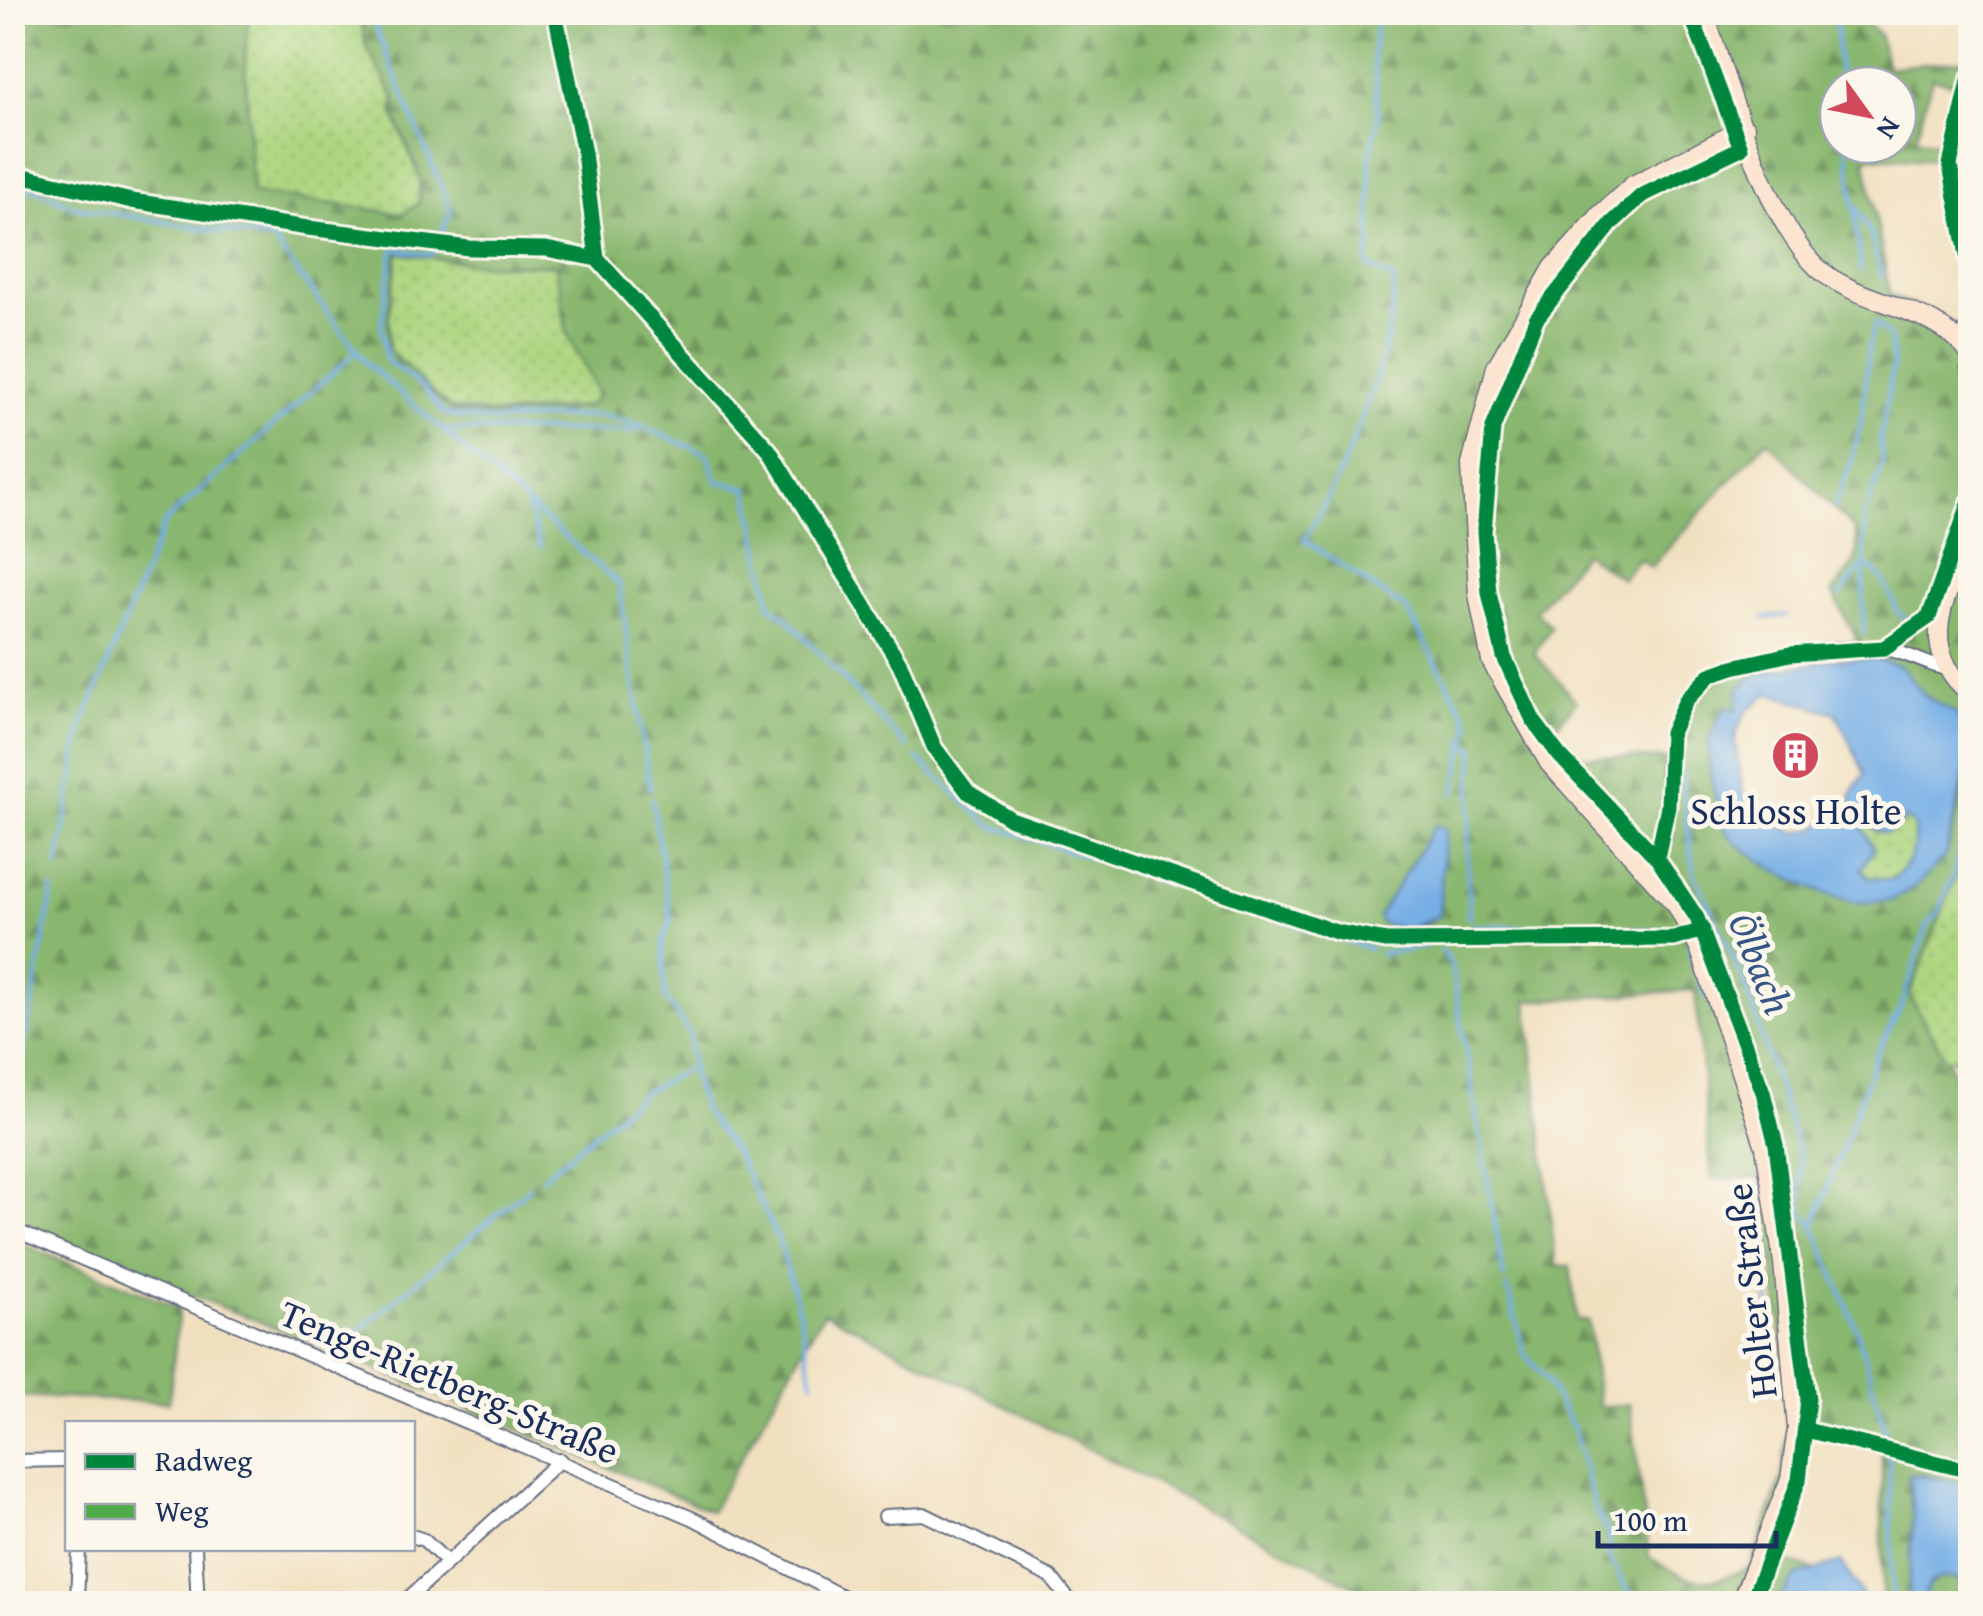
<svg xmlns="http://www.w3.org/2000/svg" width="1983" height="1616" font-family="'Gentium Book Plus',serif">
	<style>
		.grass { fill: url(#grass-dots); stroke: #648270; stroke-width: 2.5 }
		.forest { fill: url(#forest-firs); stroke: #527366; stroke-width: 2.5; fill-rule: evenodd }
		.water { fill: #76afe6; stroke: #486fa2; stroke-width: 2.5; fill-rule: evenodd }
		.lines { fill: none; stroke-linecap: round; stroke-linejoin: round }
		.stream { stroke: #76afe6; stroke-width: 4 }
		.street-casing { stroke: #666d80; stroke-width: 16 }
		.secondary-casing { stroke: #666d80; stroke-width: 21 }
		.street { stroke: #fff; stroke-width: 12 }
		.secondary { stroke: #fce5d0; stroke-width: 18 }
		.quiet { stroke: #52ab49; stroke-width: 12; stroke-dasharray: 25 12; stroke-linecap: butt }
		.cycleway-casing { stroke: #fbf7ec; stroke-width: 21 }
		.cycleway { stroke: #00873e; stroke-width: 15 }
		.labels { text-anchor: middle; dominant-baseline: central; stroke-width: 10; stroke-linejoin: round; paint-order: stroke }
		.poi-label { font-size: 38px; fill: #1b2f5e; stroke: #fbf7ec }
		.street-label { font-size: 38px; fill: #1b2f5e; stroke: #fbf7ec }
		.water-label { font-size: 40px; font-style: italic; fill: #365587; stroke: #fbf7ec }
	</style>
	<defs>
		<pattern id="grass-dots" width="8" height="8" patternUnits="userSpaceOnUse" patternTransform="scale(2.5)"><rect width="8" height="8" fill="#aed681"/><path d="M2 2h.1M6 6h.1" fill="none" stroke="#95b872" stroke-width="1.8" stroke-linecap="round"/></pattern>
		<pattern id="forest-firs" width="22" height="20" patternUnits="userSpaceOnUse" patternTransform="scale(2.5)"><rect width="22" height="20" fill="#8ab76f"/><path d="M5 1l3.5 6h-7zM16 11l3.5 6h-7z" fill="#70955e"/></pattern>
	</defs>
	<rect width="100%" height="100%" fill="#fbf7ec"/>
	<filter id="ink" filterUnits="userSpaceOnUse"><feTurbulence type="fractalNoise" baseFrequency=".01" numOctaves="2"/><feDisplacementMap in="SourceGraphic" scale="20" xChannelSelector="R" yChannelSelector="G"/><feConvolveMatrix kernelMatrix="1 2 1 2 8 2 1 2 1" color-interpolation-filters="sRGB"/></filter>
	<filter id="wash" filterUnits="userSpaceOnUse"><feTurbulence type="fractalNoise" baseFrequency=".0048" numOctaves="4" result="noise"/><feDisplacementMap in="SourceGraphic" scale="40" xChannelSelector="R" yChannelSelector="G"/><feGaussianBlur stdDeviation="2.25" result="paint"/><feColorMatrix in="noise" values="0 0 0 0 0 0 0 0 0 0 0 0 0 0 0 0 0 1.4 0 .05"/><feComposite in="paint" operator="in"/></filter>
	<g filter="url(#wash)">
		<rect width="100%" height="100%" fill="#f1e0c0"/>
		<g class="grass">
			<path d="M249,13H360L366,46L396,98L393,112L420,177L419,203L403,214L252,193L245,61Z"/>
			<path d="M397,253L480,264L557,265L567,333L599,395L589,406L501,415L450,408L389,353L388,317Z"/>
			<path d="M1970,760V1058L1944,1060L1909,995L1957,873Z"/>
			<path d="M1905,819L1913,823C1918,847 1911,867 1890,880L1869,878L1861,870L1874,849L1863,829L1866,824L1878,832L1893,831Z"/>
		</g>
		<g class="forest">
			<path d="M1865,12L1867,23L1879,34L1887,68L1970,59V760L1957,873L1909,995L1970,1100V1484L1919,1474L1906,1477L1913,1518L1908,1603H1882V1446L1863,1441V1430L1825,1421L1820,1429L1809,1427L1801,1482L1772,1558L1819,1571L1796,1576L1776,1603H1386L824,1312L711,1511L319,1345L13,1225L12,13H249L245,61L252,193L403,214L419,203L420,177L393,111L395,98L366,46L360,13ZM1932,78L1960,85L1944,145L1916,138ZM1838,85H1898V145H1838ZM1865,157L1942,160L1969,298L1960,328L1890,295ZM398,253L480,264L556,265L567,333L599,395L589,406C554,410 477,425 447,406C425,391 412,367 389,352L388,317ZM1767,440L1854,529C1864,558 1850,570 1832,592L1856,637L1857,659C1888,659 1902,672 1922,693C1931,702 1946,707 1953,714C1983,749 1955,818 1945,856L1858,903L1721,825L1741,704L1739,688L1748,678L1774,669C1705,673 1684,691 1673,759L1570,756L1552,731L1576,701L1534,653L1551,627L1535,611L1584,553L1622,579L1639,559L1651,567ZM1436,825L1431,923L1409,929L1378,917ZM1695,990L1712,1179L1762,1177L1789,1398L1788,1431L1782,1477L1750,1567C1702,1589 1693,1583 1649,1557L1630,1404L1599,1407L1588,1321H1577L1570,1266H1556L1527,1001Z"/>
			<path d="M13,1241L179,1307L169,1402L13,1396Z"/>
			<path d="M1943,1577L1964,1581L1967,1587L1960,1599L1932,1602L1925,1594L1929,1584Z"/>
		</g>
		<g class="water">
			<path d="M1833,659H1878L1901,667L1925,696L1958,715L1967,742L1966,768L1945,856L1917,885L1893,900L1858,903L1822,893L1776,871L1736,843L1721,825L1709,766V737L1725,707L1737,709L1739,688L1757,674ZM1769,693L1836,713L1865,774C1851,791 1846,800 1860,819L1857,823L1834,812L1817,828L1796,833L1750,808L1743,792L1734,737L1746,712ZM1905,819L1913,824C1918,846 1910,867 1891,880L1870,878L1861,869L1874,849L1863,829L1867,824L1885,834Z"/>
			<path d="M1435,825L1445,829L1439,916L1408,929L1383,924L1378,917Z"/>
			<path d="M1909,1474L1970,1484V1603H1908L1913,1518ZM1943,1577L1964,1581L1965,1593L1960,1599L1932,1602L1925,1594L1929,1584Z"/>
			<path d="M1841,1562L1867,1603H1776L1796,1576Z"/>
		</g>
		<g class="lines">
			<g class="stream">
				<path d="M369,12L451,210L439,239"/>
				<path d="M1377,12L1373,54L1378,118L1370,156L1371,242L1367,261L1371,269L1393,278C1399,342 1340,485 1304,540L1407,610L1470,723L1454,794"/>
				<path d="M1835,12L1840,85"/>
				<path d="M1847,145L1854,204L1870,232L1882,277"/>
				<path d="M12,188L36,189L75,207L273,240L367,364L619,584L650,789"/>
				<path d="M1854,205L1861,270"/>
				<path d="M437,249L430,255L395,249L393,253L381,325L387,361L423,388L443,413L457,417L494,421L600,415L634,423L707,454L717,481L748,489L771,607L785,616L907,747"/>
				<path d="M445,430L632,431L643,426"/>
				<path d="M527,504L540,547"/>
				<path d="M1835,506C1850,470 1860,438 1864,400C1868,371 1864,350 1876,323L1890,338L1893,365L1880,442L1883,463L1865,513L1864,565C1892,576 1887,603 1905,619"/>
				<path d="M1839,596L1861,568"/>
				<path d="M1764,618L1787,615"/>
				<path d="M1863,634L1864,565"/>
				<path d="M1684,715L1678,755L1694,873L1744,981L1800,1156L1802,1212L1814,1225"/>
				<path d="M1466,745L1474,748V760L1467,852L1469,917"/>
				<path d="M917,758L990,825L1371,949"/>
				<path d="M652,799L671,920L663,940L665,997L690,1035L692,1073L703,1110L737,1155L779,1241L799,1311L813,1382"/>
				<path d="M58,868L81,729L165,522L356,352"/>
				<path d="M1473,926L1668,930"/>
				<path d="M1688,946L1706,997"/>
				<path d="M1441,949L1451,964L1504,1278"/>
				<path d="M1380,954L1425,947"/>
				<path d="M12,1113L53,889"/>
				<path d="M542,1178L644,1092L690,1068"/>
				<path d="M1797,1229L1801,1214"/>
				<path d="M1507,1287L1524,1353L1547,1381L1574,1430L1595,1508L1608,1534L1609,1558L1629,1592L1628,1604"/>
				<path d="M1767,1287L1775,1383"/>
				<path d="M340,1343L341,1335L356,1333L530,1187"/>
				<path d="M1893,1604L1889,1443L1855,1325L1814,1225L1878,1051L1902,1004L1927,926L1939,912L1955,871L1970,797"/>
			</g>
		</g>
	</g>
	<g filter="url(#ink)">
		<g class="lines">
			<defs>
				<g id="street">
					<path d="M1970,77L1950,165L1970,271"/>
					<path d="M1961,341L1970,319"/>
					<path d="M1884,648L1941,611"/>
					<path d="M1647,867C1677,842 1664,793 1667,758C1670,725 1681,699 1707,678C1734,657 1845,644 1880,648C1902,650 1924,664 1946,669"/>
					<path d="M12,1229L692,1518L857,1604"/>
					<path d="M12,1461L68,1460"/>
					<path d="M885,1516L924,1514L1051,1577L1072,1604"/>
					<path d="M412,1536L424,1540L447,1562"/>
					<path d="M195,1548L198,1604"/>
					<path d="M77,1604L79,1548"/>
					<path d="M402,1604L560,1460"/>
				</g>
				<g id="secondary">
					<path d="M1704,12C1727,81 1768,231 1825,274C1870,307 1935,306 1970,354"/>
					<path d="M1970,537C1949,593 1912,646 1970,693"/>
					<path d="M1740,1604L1790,1479L1797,1429L1783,1262L1765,1147L1700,950L1677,906L1549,763L1491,661L1478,594L1471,465L1496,367L1553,268L1601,214L1633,185L1745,128"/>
				</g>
			</defs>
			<use href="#street" class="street-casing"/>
			<use href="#secondary" class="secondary-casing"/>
			<use href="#street" class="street"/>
			<use href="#secondary" class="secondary"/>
			<g class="quiet">
				<path d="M1969,325L1970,326"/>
				<path d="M1970,365L1965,369L1970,380"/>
			</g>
			<defs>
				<g id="cycleway">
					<path d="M555,12L584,153L597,259"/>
					<path d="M1690,12L1741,148L1641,196L1612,223L1536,319L1493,428L1484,532L1489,593L1504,657L1533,720L1559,755L1657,858L1697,918L1763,1092L1776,1145L1808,1399L1799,1480L1751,1604"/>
					<path d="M1970,77L1950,165L1970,271"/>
					<path d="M12,173L132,201L308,228L469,248L546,249L597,259L769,450L900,664L934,747L968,792L1011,819L1336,932L1386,941L1674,939L1703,930"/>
					<path d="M1657,858L1668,806L1671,733L1686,700L1710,675L1733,667L1790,654L1884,648L1929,617L1970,501"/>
					<path d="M1806,1430L1970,1471"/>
				</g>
			</defs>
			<use href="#cycleway" class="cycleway-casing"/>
			<use href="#cycleway" class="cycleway"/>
		</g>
	</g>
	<defs>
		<symbol id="building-disc" viewBox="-11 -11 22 22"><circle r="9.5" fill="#d1495b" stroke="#fbf7ec"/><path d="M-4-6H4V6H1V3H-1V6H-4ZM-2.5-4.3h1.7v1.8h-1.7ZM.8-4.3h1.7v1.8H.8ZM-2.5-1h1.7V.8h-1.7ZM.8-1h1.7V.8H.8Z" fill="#fff"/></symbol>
	</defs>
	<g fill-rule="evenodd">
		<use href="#building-disc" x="1768" y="728" width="55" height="55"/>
	</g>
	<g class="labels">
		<g class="poi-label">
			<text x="1796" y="810">Schloss Holte</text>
		</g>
		<g class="street-label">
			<text transform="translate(1750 1291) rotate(-97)">Holter Straße</text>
			<text transform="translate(450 1381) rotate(23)">Tenge-Rietberg-Straße</text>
		</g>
		<g class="water-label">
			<text transform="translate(1761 963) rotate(68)">Ölbach</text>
		</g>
	</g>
	<rect width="1983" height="1616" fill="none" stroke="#fbf7ec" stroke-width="50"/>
	<rect x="65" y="1421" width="350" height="130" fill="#fbf7ec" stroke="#a1a7b3" stroke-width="2.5"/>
	<rect x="85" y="1454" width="50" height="15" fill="#00873e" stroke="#a1a7b3" stroke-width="2.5"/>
	<text x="155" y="1471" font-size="30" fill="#1b2f5e">Radweg</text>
	<rect x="85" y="1504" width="50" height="15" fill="#52ab49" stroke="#a1a7b3" stroke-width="2.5"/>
	<text x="155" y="1521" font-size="30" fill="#1b2f5e">Weg</text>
	<g transform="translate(1868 115) rotate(123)"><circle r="48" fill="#fbf7ec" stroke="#a1a7b3" stroke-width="2.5"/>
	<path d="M0-8L18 38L0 25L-18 38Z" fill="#d1495b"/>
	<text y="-15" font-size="28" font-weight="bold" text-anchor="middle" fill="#1b2f5e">N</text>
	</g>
	<path d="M1598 1531v15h178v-15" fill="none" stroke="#1b2f5e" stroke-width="5"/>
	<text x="1613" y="1531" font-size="30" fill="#1b2f5e" stroke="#fbf7ec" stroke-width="8" paint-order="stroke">100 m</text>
</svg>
